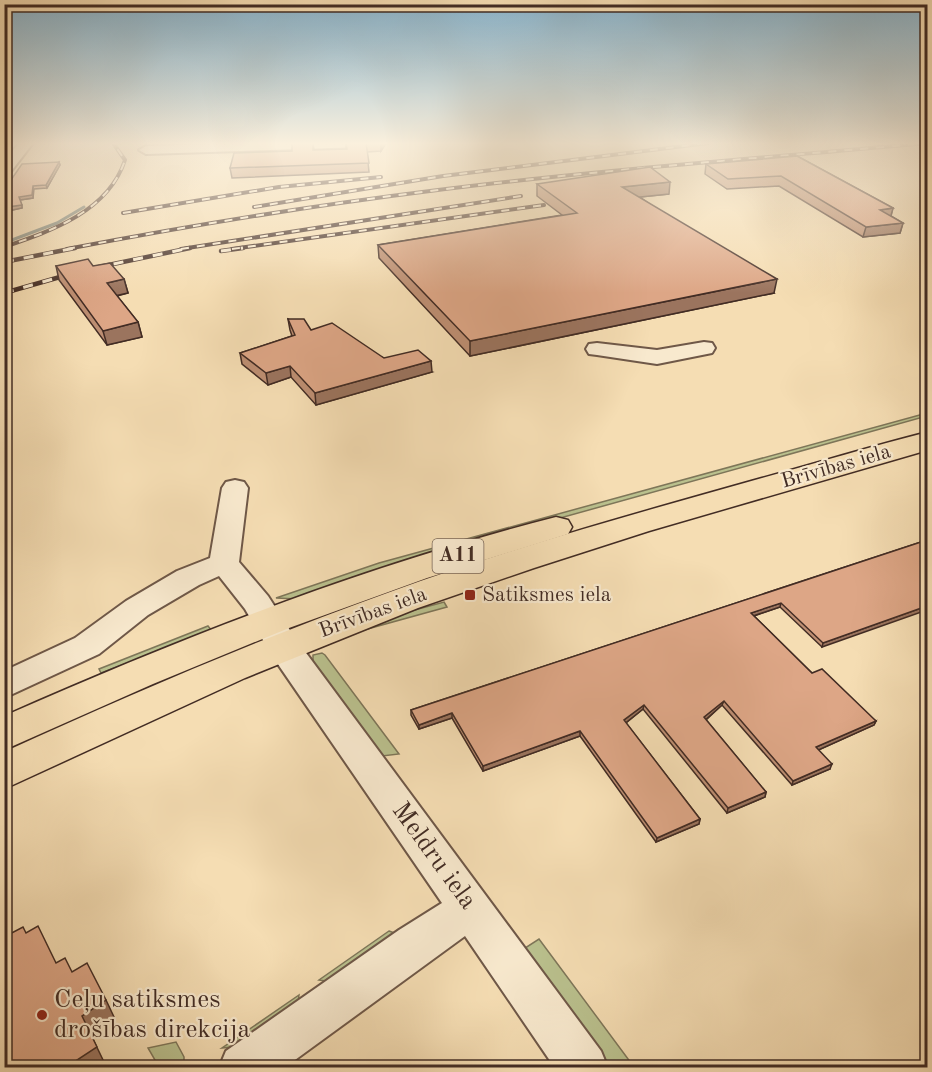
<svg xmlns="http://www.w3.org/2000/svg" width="932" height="1072" font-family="'Old Standard TT',serif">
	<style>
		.green { fill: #bac18e; stroke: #7e7659; stroke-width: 1.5 }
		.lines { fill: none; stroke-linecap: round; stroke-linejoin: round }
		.stream { stroke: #788278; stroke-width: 3 }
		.minor-casing { stroke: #6f5848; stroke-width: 4 }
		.highway-casing { stroke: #422c24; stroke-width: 3 }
		.minor { fill: #f8e9ce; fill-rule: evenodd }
		.highway { fill: #f5ddb3; fill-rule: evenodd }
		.rail-far1-casing { stroke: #422c24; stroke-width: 4 }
		.rail-casing { stroke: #422c24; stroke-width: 4.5 }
		.rail-far1 { stroke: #f8e9ce; stroke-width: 2; stroke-dasharray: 8; stroke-linecap: butt }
		.rail { stroke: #f8e9ce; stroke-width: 3; stroke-dasharray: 10; stroke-linecap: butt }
		.wall { fill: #be8f73; stroke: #422c24; stroke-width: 1.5 }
		.shaded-wall { fill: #9b745e; stroke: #422c24; stroke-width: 1.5 }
		.building { fill: #dda686; stroke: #422c24; stroke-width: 1.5 }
		.poi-dot { fill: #8f2418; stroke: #f8e9ce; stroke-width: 2 }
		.labels { text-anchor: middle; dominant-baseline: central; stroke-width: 4.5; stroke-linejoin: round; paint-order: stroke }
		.shield { fill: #f8e9ce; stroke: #796557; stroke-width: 1.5 }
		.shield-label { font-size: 20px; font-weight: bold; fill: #422c24 }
		.street-label { font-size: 21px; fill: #422c24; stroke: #f8e9ce }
		.poi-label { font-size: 21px; fill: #422c24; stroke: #f8e9ce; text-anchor: start }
		.near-street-label { font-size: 26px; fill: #422c24; stroke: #f8e9ce }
		.near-poi-label { font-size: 26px; fill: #422c24; stroke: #f8e9ce; text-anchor: start }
	</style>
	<rect width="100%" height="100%" fill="#f5ddb3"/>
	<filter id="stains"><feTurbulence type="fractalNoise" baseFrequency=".00333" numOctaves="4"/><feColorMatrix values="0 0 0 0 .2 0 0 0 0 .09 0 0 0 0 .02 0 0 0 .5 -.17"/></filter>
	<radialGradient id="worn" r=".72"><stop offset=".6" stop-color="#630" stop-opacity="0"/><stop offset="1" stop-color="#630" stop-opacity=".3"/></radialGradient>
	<g class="green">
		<path d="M927,413V416L463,545L298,599L276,598L379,563Z"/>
		<path d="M444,602L447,607L360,631L367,623Z"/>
		<path d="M208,626L212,631L101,673L99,669Z"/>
		<path d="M322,653L325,655L399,754L382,756L313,664V655Z"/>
		<path d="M389,931L400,935L333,982L319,980Z"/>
		<path d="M539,939L634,1067H602L522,950Z"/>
		<path d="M299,995L298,1003L233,1047L222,1048Z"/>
		<path d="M176,1042L184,1057V1063L177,1067H159L148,1048Z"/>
	</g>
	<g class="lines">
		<path class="stream" d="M4,243L57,223L84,207"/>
		<defs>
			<g id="minor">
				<path d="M19,143H33L9,174L4,175V161Z"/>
				<path d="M245,143H368L361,147L146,154L139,150L146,146Z"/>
				<path d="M704,342L712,343L715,348L712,353L657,364L597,355L589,354L586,349L589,344L597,343L657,350Z"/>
				<path d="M235,480L244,482L248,488L239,562L268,596L295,638L601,1051L608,1068H555L465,936L284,1068H219L226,1051L399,930L442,903L271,654L245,609L219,576L199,585L148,615L99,654L4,698V671L75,638L126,601L177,571L210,558L222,488L226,482Z"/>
			</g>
			<g id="highway">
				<path d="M928,432V450L649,531L534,568L418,608L245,678L4,789V752C131,694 259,639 390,592C512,548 637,513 762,478C817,463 872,446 928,432Z"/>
				<path d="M556,517L568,520L572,527L568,534L427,578L289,628L153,684L4,750V716C183,637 367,565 556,517Z"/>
			</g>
		</defs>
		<use href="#minor" class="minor-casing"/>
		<use href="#highway" class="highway-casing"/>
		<use href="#minor" class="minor"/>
		<use href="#highway" class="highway"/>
		<defs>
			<g id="rail-far1">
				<path d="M254,207L443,176L708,143"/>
				<path d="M123,213L279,187L381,177"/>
				<path d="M4,247C51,231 108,212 125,160L113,143"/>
				<path d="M67,249C188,226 309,206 430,191C596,170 762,158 928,143"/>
				<path d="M181,249L521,196"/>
				<path d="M232,249L544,205"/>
			</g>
			<g id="rail">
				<path d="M221,251L243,248"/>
				<path d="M4,262L75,248"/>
				<path d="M94,268L190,248"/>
				<path d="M4,293L74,273"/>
			</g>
		</defs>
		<use href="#rail-far1" class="rail-far1-casing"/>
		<use href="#rail" class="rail-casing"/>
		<use href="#rail-far1" class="rail-far1"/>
		<use href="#rail" class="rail"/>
	</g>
	<g class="wall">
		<path d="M313,143L314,150L346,149V143H386L381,151L367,152L369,172L232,178L230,168L292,151Z"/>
		<path d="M797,156L893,208L891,216L903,223L900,233L863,237L779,186L727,189L705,174L706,164Z"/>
		<path d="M59,162L60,165L47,188L34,189L33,198L20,200L22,208L8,211L4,205V190Z"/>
		<path d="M537,184L669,194L640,197L774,293L470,356L379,258L378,245L562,215L537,196Z"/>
		<path d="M56,266H93L124,279L128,293L117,296L138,322L142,337L107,345L59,280Z"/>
		<path d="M288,319L311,330L384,358L432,372L316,405L291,377L268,385L242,364L240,353L292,336L290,330Z"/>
		<path d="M927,540L822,647L780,607L754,616L812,673L876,721L874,725L818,750L830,769L792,785L722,705L706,720L766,792L765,797L727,813L643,709L626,723L700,819L699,824L656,842L580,736L483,771L452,718L419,729L411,715V710Z"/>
	</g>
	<g class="shaded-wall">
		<path d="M381,143H386L381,151Z"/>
		<path d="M59,162L60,165L47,188L46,185Z"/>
		<path d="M670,182L669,194L621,199L622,187Z"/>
		<path d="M33,186V198L20,200L19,197Z"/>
		<path d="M22,205V208L8,211L7,207Z"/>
		<path d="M893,208L890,219L880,210Z"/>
		<path d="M903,223L900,233L863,237L866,227Z"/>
		<path d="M124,279L128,293L110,297L107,283Z"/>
		<path d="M777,279L774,293L470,356V341Z"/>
		<path d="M138,322L142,337L107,345L103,331Z"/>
		<path d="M431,361L432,372L316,405L315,393Z"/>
		<path d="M290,366L291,377L268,385L266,373Z"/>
		<path d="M781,603L780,607L750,617L751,613Z"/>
		<path d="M927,606V610L822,647L823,643Z"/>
		<path d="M724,701L722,705L703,722L704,717Z"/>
		<path d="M644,705L643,709L623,725L624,720Z"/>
		<path d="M452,713V718L419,729V725Z"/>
		<path d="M876,721L874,725L814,752L816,747Z"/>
		<path d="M580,731V736L483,771V766Z"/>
		<path d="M832,764L830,769L792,785L793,781Z"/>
		<path d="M766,792L765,797L727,813L728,808Z"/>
		<path d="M700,819L699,824L656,842L657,838Z"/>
		<path d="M106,1000L114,1017L90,1033L105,1064L99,1068H65L82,1016Z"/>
	</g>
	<g class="building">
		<path d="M292,143H313V150L347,149L346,143H366L369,163L230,168L234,153L292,151Z"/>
		<path d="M797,156L893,208L880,210L903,223L866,227L781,176L728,179L706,164Z"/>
		<path d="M59,162L46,185L33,186L32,195L19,197L22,205L7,207L4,203V190L22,164Z"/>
		<path d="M650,167L670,182L622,187L777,279L470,341L378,245L577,213L537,184Z"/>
		<path d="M88,259L93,266L110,263L124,279L107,283L138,322L103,331L56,266Z"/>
		<path d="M288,319H304L311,330L332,323L384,358L418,350L431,361L315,393L290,366L266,373L240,353L295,335Z"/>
		<path d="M927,540V606L823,643L781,603L751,613L812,673L822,669L876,721L816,747L832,764L793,781L724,701L704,717L766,792L728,808L644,705L624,720L700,819L657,838L580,731L483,766L452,713L419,725L411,710Z"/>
		<path d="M38,926L56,963L65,958L72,972L87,963L106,1000L82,1016L97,1047L65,1068H4V937L23,927L26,933Z"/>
	</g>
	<linearGradient id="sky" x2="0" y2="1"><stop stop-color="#89b7d2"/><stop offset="0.49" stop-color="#faf0dd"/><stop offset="1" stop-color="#faf0dd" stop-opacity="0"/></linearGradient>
	<rect width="932" height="293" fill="url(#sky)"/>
	<g class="poi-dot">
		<rect x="464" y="589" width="12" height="12" rx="3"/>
		<circle cx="42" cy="1015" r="6"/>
	</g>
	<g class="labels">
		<rect class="shield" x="432.5" y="539" width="51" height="34" rx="4.5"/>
		<g class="shield-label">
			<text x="458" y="556">A11</text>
		</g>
		<g class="street-label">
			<text transform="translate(836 467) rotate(-16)">Brīvības iela</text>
			<text transform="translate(373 613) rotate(-20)">Brīvības iela</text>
		</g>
		<g class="poi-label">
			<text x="482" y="595">Satiksmes iela</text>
		</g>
		<g class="near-street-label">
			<text transform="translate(434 856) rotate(54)">Meldru iela</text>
		</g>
		<g class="near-poi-label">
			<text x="54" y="1000">Ceļu satiksmes<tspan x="54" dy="30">drošības direkcija</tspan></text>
		</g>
	</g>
	<rect width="932" height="1072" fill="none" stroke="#f5ddb3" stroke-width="24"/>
	<rect x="6" y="6" width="920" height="1060" fill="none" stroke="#422c24" stroke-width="3"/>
	<rect x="12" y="12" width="908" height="1048" fill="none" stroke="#422c24" stroke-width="1.5"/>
	<rect width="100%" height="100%" filter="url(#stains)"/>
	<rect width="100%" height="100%" fill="url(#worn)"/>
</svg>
